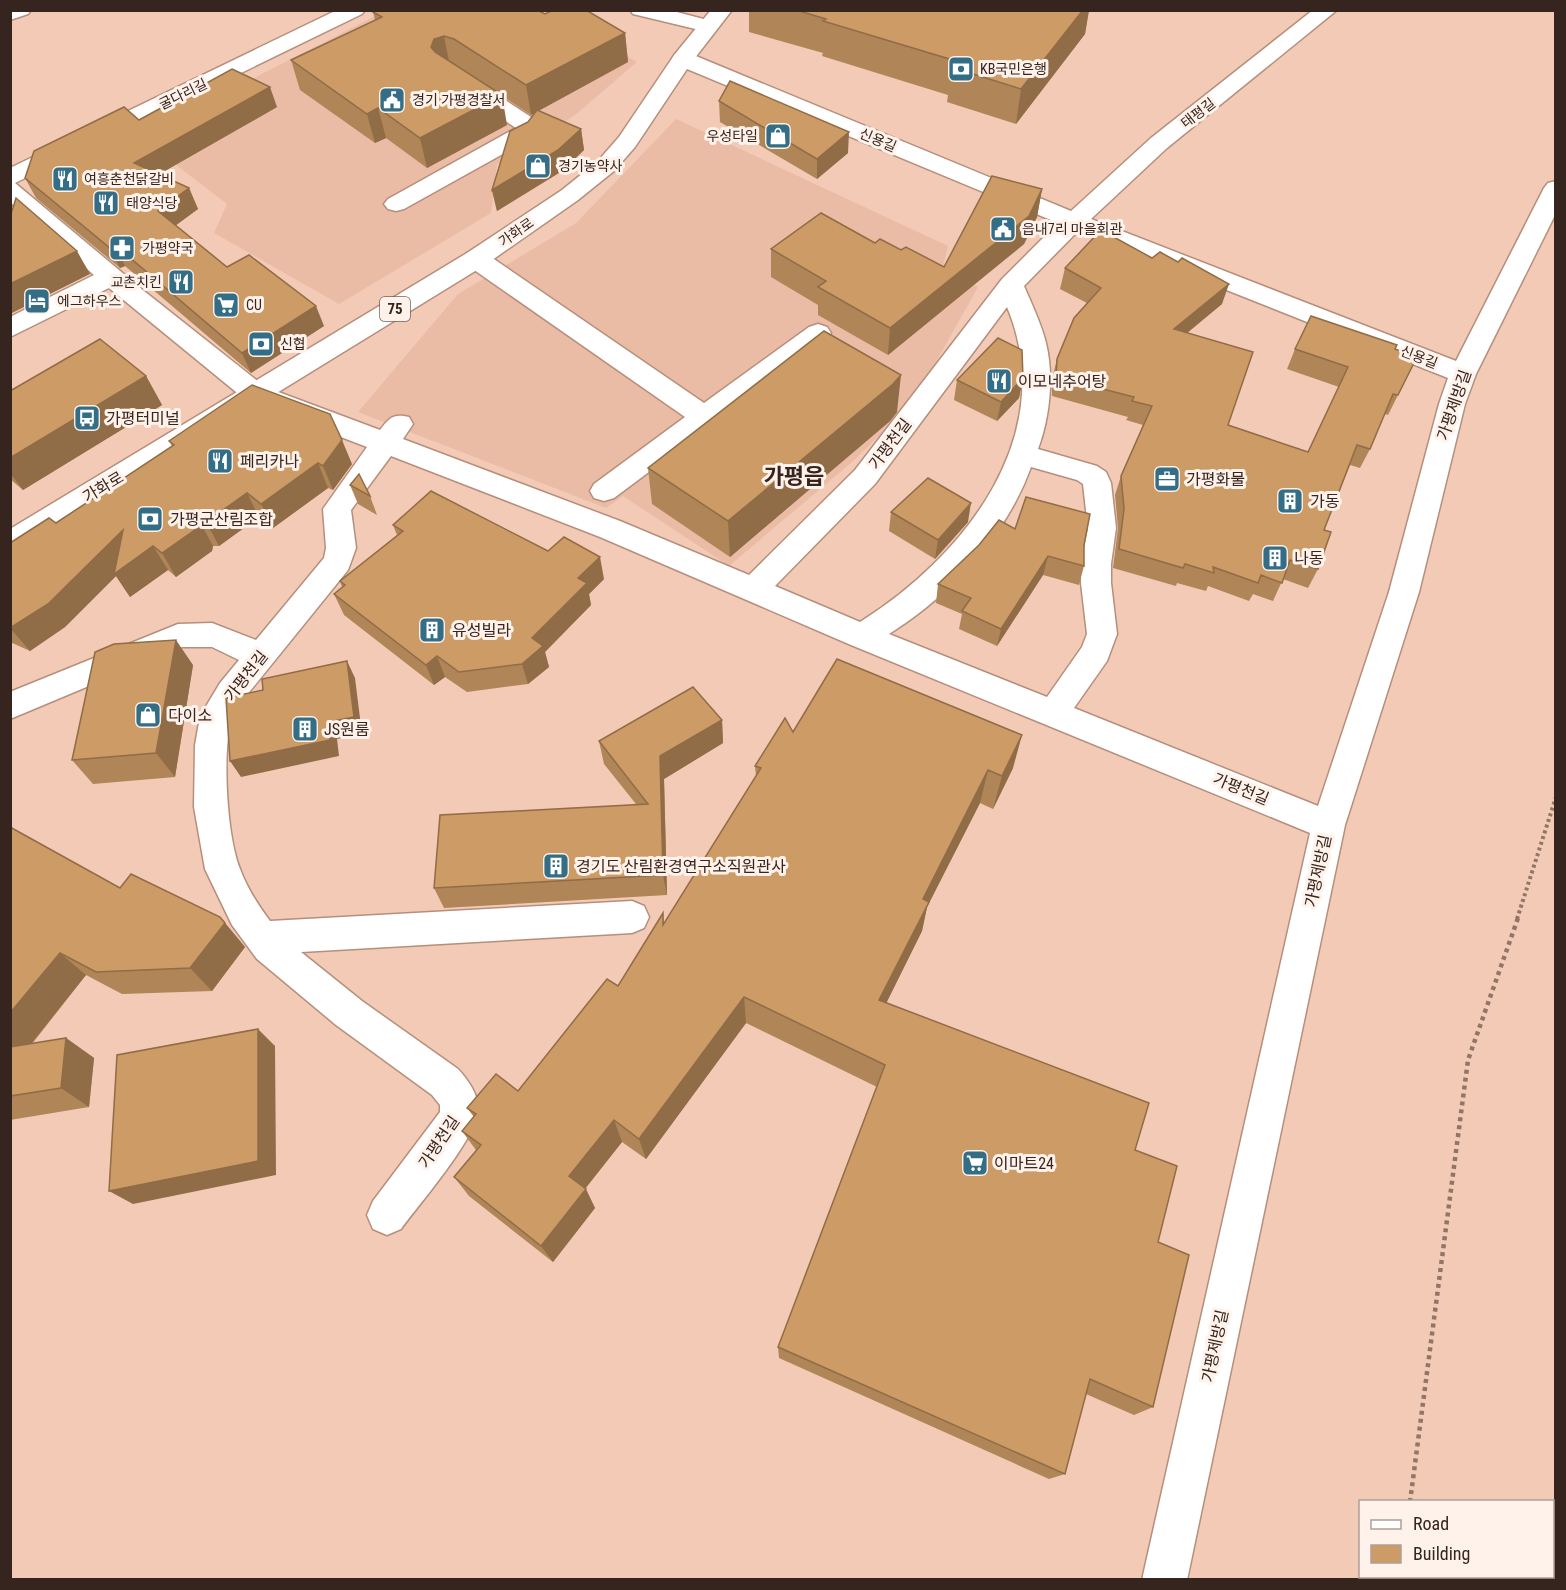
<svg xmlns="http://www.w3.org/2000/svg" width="1566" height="1590" font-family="'Roboto Condensed','Noto Sans KR',sans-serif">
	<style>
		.built { fill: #ebbca5 }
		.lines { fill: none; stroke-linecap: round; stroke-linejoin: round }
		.minor-casing { stroke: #b58f7c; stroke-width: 3 }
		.major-casing { stroke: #b58f7c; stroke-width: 3 }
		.path-far1 { stroke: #917567; stroke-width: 4; stroke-dasharray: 3 3; stroke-linecap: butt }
		.path { stroke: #917567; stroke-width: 4.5; stroke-dasharray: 4 4; stroke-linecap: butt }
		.minor { fill: #fff; fill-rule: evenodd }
		.major { fill: #fff; fill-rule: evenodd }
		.wall { fill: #b08557 }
		.shaded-wall { fill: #906c47 }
		.building { fill: #cd9b65; stroke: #906c47; stroke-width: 1.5 }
		.labels { text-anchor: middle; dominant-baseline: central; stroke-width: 6; stroke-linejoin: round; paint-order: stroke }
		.far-poi-label { font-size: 14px; fill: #35251e; stroke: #fff2eb; text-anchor: start }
		.far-street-label { font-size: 14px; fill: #35251e; stroke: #fff2eb }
		.shield { fill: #fff2eb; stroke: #72625c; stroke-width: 1.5 }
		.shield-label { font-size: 15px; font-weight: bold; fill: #35251e }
		.poi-label { font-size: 16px; fill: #35251e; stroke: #fff2eb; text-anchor: start }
		.street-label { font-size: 16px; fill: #35251e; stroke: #fff2eb }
		.district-label { font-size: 22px; font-weight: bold; fill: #35251e; stroke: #fff2eb }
	</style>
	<rect width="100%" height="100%" fill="#f3cab6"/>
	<g class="built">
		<path d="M385,11L574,27L637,62L575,115L497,164L491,213L339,304L214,233L227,204L154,148L166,123Z"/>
		<path d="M676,119L948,246L943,267L978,287L913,403L852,462L729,566L623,496L606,508L358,412L458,294L576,223Z"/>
	</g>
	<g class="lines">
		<defs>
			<g id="minor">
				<path d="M10,10H31L28,14L10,20Z"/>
				<path d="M337,10H365L362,14L15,183L144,291L265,387L380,430C389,418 393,413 409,417L413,424L403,439L620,521L749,575L855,470L1002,279L1058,223L675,64L672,59L675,54L683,52L691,54L1071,211L1151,138L1313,10H1337L1167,148L1091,219L1456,361L1544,188L1548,183L1556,181V213L1476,374L1465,404L1419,592L1345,825L1187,1580H1142L1310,833L851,645L600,537L391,456L351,510L356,548L348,570L242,701C238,707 233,714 231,721C222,756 227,836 240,869C247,888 258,905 270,921L632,901L644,906L649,917L644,928L632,933L301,952L362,1001L458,1069C468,1080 479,1095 478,1110C477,1138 419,1204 401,1229L387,1235L373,1229L367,1215L373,1201L440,1112V1105L432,1095L336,1025L257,959L232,925L205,869L194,807L195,745L200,717L205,708L220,683L239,660L212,647H182L10,719V692L178,624L212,623L256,640L324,558L326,548L323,509L367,447L247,401L109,288L10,337V317L94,275L10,202V168ZM1078,231L1448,378L1439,404L1389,592L1318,806L1074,708L1107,661L1117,634L1111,583V564L1116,528L1111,483L1106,472L1097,466L1038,449C1050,417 1054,376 1046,343C1041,323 1032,305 1024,286ZM1007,307C1061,435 964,557 860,622L775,586L875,484ZM1031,467L1077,480L1083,484L1088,528L1081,564V583L1087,634L1082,647L1047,697L889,634C951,595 1006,536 1031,467Z"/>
				<path d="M630,10H669L715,22L719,26L715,30L708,32L633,14Z"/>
				<path d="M468,79L476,81L531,117L539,128L535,136L404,209L396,211L388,209L384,204L388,199L516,128L460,91L457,86L460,81Z"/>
				<path d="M476,251L485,253L704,403L809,327L818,324L827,327L831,333L827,339L614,498L604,501L594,498L590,491L594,484L685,417L467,265L464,259L467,253Z"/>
			</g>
			<path id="major" d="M711,10H732L691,63L635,147L614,171L578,200L485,265L20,551L10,554V529L467,253L562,190L598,161L619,137L675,54Z"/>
		</defs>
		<use href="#minor" class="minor-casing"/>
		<use href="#major" class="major-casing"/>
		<path class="path-far1" d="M1517,919L1556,797"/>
		<g class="path">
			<path d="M1410,1502L1468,1060L1518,918"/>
			<path d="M1400,1576V1580"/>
		</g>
		<use href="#minor" class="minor"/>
		<use href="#major" class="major"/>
	</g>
	<g class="wall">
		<path d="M749,10H1089L1085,34L1016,124L947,102L948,95L822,56L823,53L749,32Z"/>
		<path d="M373,12L545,14L625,33L628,62L538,111L581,129L584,150L562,171L497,211L492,190L528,122L535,113L531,115L460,68L507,125L427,168L386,138L375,143L300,90L291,60L375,20Z"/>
		<path d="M719,101L848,153L817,179L720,122Z"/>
		<path d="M277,107L159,174L189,188L198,209L176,225L227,267L324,326L251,373L125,266L120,268L36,198L25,178L139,120Z"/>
		<path d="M1042,189L1037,217L1024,244L888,355L818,315V305L771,277V249L875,243L901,250L944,267Z"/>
		<path d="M1065,268L1222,304L1187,332L1228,425L1308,452L1339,387L1287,369L1295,349H1395L1398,395L1388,415L1385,414L1370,449L1360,468L1350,465L1324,530L1318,569L1308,588L1283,579L1273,601L1253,594L1249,601L1208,586L1206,591L1177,583L1176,586L1113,568L1118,528L1115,495L1121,476L1143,425L1126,420L1128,417L1052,396V379L1057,359L1087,303L1060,289Z"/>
		<path d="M146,376L162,405L23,490L10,479V391Z"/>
		<path d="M1023,378L1019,398L997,421L954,400L957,380Z"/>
		<path d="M897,412L890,421L730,557L652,504L648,468Z"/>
		<path d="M169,441L352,464L333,490L328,488L273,528L259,517L219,546H213L212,551L176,577L168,570L130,597L116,576L65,627L30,651L10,642V543L56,523L172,446Z"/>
		<path d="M350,485L370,496L377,515L358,504Z"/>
		<path d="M891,512L968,522L935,559L889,531Z"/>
		<path d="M393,525L548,551L604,579L589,594L591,605L545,652L549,667L528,684L467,692L445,677L434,685L344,615L334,594L342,587L340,581L397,535Z"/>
		<path d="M1015,529L1084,545V566L1079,585L1043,575L997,646L959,629L962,614L936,603L938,584Z"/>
		<path d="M193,665L175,777L93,784L72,760Z"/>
		<path d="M722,720L723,743L664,779L667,895L444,908L434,888L636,804L604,764L599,741Z"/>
		<path d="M793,732L1013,768L993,809L980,803L927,907L922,931L886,1003L1135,1150L1158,1242L1153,1407L1134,1415L1086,1394L1065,1474L1049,1479L779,1358L778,1347L877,1087L746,1023L646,1159L622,1142L585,1189L595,1208L553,1262L469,1196L454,1177L476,1150L462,1131L474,1117L467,1108L518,1091L618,986L663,913L664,923L756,776L755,766Z"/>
		<path d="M10,827L120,888L220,917L245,947L212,991L122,994L86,975L32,1044L66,1038L94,1058L89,1107L10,1120Z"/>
	</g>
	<g class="shaded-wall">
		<path d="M1083,10H1089L1085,34L1016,124L1021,89Z"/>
		<path d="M625,33L628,62L531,115L526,85Z"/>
		<path d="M444,36L450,66L441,69L431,47L434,39Z"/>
		<path d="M270,87L277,107L144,183L134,163Z"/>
		<path d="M502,95L507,125L427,168L420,138Z"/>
		<path d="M378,108L386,138L375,143L367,114Z"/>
		<path d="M581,129L584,150L562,171L497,211L492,190Z"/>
		<path d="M849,132L848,153L817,179V159Z"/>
		<path d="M189,188L198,209L168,231L158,211Z"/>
		<path d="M1042,189L1037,217L1024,244L888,355L890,328Z"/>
		<path d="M115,245L125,266L120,268L110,248Z"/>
		<path d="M77,251L90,274L10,314V284Z"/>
		<path d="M1229,284L1222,304L1168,349L1174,329Z"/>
		<path d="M316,306L324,326L251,373L242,353Z"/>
		<path d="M901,375L897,412L890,421L730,557L728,521Z"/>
		<path d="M146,376L162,405L23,490L10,473V458Z"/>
		<path d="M1023,378L1019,398L997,421L1001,402Z"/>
		<path d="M342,440L352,464L333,490L323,466Z"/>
		<path d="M318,463L328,488L273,528L261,504Z"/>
		<path d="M247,493L259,517L219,546L206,522Z"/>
		<path d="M971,503L968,522L935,559L938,540Z"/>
		<path d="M200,522L213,546L212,551L176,577L162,553Z"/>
		<path d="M123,530L153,546L168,570L130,597L116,576L65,627L30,651L11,629Z"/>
		<path d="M1048,556L1043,575L997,646L1001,629Z"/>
		<path d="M600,557L604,579L589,594L591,605L545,652L549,667L528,684L522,664L532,638L578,578Z"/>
		<path d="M176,640L193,665L175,777L156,753Z"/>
		<path d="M437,656L445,677L434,685L426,665Z"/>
		<path d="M347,661L355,678L362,734L337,739L339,756L241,777L230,761Z"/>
		<path d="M722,720L723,743L664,779L667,895L663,875L660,756Z"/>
		<path d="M1022,735L1013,768L993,809L1002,776Z"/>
		<path d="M988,770L980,803L927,907L922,931L875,1026L879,1000L923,899Z"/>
		<path d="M220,917L245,947L212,991L190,968Z"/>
		<path d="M60,953L86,975L10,1070V1013Z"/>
		<path d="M744,997L746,1023L646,1159L639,1139Z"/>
		<path d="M258,1029L275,1046L276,1175L133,1204L109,1191Z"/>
		<path d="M66,1038L94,1058L89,1107L61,1088Z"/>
		<path d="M614,1120L622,1142L580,1195L569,1176Z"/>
		<path d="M586,1189L595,1208L553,1262L541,1246Z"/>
	</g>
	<g class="building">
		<path d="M375,10H537L545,14L553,10H586L625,33L526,85L454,39L444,36L434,39L431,47L435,52L502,95L420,138L378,108L367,114L291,60L382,17L373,12Z"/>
		<path d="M796,10H1083L1021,89L951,67L956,61L823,21L826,19Z"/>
		<path d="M232,69L270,87L134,163L189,188L158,211L227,267L249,255L316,306L242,353L115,245L110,248L25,178L34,151L124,107L139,120Z"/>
		<path d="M730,81L849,132L817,159L719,101Z"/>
		<path d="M537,110L581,129L558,150L492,190L510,131L528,122Z"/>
		<path d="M992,176L1042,189L1029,216L890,328L818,287L826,281L771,249L821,213L875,243L880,239L901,250L906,247L944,267Z"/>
		<path d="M16,198L77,251L10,284V210L12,211Z"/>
		<path d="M1101,230L1152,258L1160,252L1178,262L1182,258L1229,284L1174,329L1253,352L1228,425L1308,452L1348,367L1295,349L1311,316L1397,345L1395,349L1417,357L1398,395L1393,394L1370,449L1357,445L1324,530L1331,532L1318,569L1290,560L1282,583L1261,575L1258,583L1213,567L1214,573L1185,564L1183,568L1119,549L1124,509L1121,476L1152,406L1132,401L1134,397L1056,377L1057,359L1074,318L1101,288L1065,268Z"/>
		<path d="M824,331L901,375L893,384L728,521L648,468Z"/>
		<path d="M998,338L1022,350L1023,378L1001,402L957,380Z"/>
		<path d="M100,339L146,376L10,458V391Z"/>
		<path d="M252,385L330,414L342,440L323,466L318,463L261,504L247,493L206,522H200L199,527L162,553L153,546L114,574L123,530L48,604L10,628V543L49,518L56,523L174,445L169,441Z"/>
		<path d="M359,474L370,496L350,485Z"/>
		<path d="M928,478L971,503L938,540L891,512Z"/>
		<path d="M431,491L548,551L564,537L600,557L578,578L587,583L532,638L543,646L522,664L459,672L437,656L426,665L334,594L345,585L340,581L403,531L393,525Z"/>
		<path d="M1026,497L1090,514L1084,545V566L1048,556L1001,629L962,611L971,598L938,584L979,545L999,520L1015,529Z"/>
		<path d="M176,640L156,753L72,760L95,652L114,644Z"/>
		<path d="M837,659L1022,735L1002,776L988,770L923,899L929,902L879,1000L1149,1103L1135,1150L1177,1166L1158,1242L1189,1255L1153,1407L1090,1379L1065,1474L778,1347L885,1065L744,997L639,1139L614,1120L569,1176L586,1189L541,1246L454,1177L481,1145L462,1131L476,1114L467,1108L496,1074L518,1091L607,979L618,986L663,913V925L761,768L755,766L785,718L793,732Z"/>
		<path d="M347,661L354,717L328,722L330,740L230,761L226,698L263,690L262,679Z"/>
		<path d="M693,687L722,720L660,756L663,875L434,888L440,815L648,804L599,741Z"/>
		<path d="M10,827L120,888L131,874L220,917L225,923L190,968L96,972L60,953L10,1013Z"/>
		<path d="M258,1029V1161L109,1191L117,1055Z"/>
		<path d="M66,1038L61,1088L10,1096V1047Z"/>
	</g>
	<defs>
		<symbol id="bank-square" viewBox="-11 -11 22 22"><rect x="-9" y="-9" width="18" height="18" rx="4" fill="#336e86" stroke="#fff2eb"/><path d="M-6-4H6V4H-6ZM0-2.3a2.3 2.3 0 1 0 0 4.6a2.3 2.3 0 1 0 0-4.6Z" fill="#fff"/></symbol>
		<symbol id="civic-square" viewBox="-11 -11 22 22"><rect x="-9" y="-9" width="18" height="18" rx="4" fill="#336e86" stroke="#fff2eb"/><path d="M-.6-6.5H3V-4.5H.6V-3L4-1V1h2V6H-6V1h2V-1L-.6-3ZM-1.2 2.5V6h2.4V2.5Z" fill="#fff"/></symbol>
		<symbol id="shop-square" viewBox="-11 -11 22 22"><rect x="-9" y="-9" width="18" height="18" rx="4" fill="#336e86" stroke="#fff2eb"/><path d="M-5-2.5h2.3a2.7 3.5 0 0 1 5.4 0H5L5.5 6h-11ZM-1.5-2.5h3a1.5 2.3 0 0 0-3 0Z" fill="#fff"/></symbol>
		<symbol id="restaurant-square" viewBox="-11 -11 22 22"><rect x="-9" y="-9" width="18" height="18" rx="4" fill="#336e86" stroke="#fff2eb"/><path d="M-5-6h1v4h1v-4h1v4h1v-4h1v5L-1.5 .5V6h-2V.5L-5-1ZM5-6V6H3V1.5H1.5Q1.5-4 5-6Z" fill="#fff"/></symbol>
		<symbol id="pharmacy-square" viewBox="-11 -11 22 22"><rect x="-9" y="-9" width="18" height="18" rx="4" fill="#336e86" stroke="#fff2eb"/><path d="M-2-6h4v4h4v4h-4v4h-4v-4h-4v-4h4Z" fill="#fff"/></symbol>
		<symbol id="hotel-square" viewBox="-11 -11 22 22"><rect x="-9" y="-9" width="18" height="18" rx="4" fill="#336e86" stroke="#fff2eb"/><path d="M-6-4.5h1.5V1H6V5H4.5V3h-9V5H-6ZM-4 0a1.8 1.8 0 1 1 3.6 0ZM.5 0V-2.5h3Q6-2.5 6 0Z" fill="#fff"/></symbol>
		<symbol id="supermarket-square" viewBox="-11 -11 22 22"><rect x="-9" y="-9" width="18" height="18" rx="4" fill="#336e86" stroke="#fff2eb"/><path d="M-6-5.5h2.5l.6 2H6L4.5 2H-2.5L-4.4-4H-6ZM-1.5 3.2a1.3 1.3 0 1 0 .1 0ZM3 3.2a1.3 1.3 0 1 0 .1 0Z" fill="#fff"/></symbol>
		<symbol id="bus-square" viewBox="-11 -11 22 22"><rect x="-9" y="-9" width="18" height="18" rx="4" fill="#336e86" stroke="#fff2eb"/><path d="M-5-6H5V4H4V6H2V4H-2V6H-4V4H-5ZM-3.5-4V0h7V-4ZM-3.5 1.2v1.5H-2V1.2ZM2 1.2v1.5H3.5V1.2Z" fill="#fff"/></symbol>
		<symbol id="office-square" viewBox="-11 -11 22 22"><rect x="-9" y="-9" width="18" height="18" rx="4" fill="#336e86" stroke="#fff2eb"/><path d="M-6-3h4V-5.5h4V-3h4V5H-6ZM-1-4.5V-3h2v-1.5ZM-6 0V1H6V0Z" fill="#fff"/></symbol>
		<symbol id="building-square" viewBox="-11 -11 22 22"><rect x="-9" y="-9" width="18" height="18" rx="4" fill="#336e86" stroke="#fff2eb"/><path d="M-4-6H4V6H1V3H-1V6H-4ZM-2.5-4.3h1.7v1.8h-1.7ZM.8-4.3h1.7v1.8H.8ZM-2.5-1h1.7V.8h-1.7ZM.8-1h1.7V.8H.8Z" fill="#fff"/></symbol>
	</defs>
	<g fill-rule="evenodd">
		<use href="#bank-square" x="946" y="54" width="30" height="30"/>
		<use href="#civic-square" x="377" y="85" width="30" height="30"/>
		<use href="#shop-square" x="763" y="121" width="30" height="30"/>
		<use href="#shop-square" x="523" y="151" width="30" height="30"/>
		<use href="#restaurant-square" x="50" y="164" width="30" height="30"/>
		<use href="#restaurant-square" x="91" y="188" width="30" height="30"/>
		<use href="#civic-square" x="988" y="214" width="30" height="30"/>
		<use href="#pharmacy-square" x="107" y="233" width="30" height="30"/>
		<use href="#restaurant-square" x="166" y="267" width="30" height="30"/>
		<use href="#hotel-square" x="22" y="286" width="30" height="30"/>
		<use href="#supermarket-square" x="211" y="290" width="30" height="30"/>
		<use href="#bank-square" x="246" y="329" width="30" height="30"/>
		<use href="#restaurant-square" x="984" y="366" width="30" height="30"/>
		<use href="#bus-square" x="72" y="403" width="30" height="30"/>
		<use href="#restaurant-square" x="205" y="446" width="30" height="30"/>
		<use href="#office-square" x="1152" y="464" width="30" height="30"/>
		<use href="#building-square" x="1275" y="486" width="30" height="30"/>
		<use href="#bank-square" x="135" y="504" width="30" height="30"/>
		<use href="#building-square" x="1260" y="543" width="30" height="30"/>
		<use href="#building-square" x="417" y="615" width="30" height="30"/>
		<use href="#shop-square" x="133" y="700" width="30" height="30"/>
		<use href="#building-square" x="290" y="714" width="30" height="30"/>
		<use href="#building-square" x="541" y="851" width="30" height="30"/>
		<use href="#supermarket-square" x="960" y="1148" width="30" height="30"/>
	</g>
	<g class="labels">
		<g class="far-poi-label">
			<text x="980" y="69">KB국민은행</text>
			<text x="412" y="100">경기 가평경찰서</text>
			<text x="758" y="136" text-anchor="end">우성타일</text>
			<text x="558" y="166">경기농약사</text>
			<text x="84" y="179">여흥춘천닭갈비</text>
			<text x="126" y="203">태양식당</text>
			<text x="1022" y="229">읍내7리 마을회관</text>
			<text x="142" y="248">가평약국</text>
			<text x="162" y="282" text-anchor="end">교촌치킨</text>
			<text x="57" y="301">에그하우스</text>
			<text x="246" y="305">CU</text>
			<text x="280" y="344">신협</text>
		</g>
		<g class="far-street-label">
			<text transform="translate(183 94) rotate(-26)">굴다리길</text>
			<text transform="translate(1198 113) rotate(-38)">태평길</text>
			<text transform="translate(878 140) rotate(23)">신용길</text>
			<text transform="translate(516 232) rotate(-35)">가화로</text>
			<text transform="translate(1419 357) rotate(21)">신용길</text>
		</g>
		<rect class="shield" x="380" y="297" width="30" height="24" rx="4.5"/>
		<g class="shield-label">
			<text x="395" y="309">75</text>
		</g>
		<g class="poi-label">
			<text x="1018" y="381">이모네추어탕</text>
			<text x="106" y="418">가평터미널</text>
			<text x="240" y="461">페리카나</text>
			<text x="1186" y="479">가평화물</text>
			<text x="1310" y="501">가동</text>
			<text x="170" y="519">가평군산림조합</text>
			<text x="1294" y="558">나동</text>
			<text x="452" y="630">유성빌라</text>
			<text x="168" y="715">다이소</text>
			<text x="324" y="729">JS원룸</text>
			<text x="576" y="866">경기도 산림환경연구소직원관사</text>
			<text x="994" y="1163">이마트24</text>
		</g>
		<g class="street-label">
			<text transform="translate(1454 405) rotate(-71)">가평제방길</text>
			<text transform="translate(890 444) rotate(-53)">가평천길</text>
			<text transform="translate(103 487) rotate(-31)">가화로</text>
			<text transform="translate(246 676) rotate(-52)">가평천길</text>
			<text transform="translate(1241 789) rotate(22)">가평천길</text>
			<text transform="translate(1318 871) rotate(-78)">가평제방길</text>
			<text transform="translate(439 1142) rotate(-56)">가평천길</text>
			<text transform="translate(1215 1346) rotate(-78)">가평제방길</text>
		</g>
		<g class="district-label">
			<text x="794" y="476">가평읍</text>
		</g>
	</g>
	<rect width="1566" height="1590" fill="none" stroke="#35251e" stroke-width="24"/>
	<rect x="1359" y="1500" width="195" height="78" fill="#fff2eb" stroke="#aea099" stroke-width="1.5"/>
	<rect x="1371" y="1520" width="30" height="9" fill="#ffffff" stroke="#aea099" stroke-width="1.5"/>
	<text x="1413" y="1530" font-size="18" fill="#35251e">Road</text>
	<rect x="1371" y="1545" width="30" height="18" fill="#cd9b65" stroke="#aea099" stroke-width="1.5"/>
	<text x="1413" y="1560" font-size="18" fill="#35251e">Building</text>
</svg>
